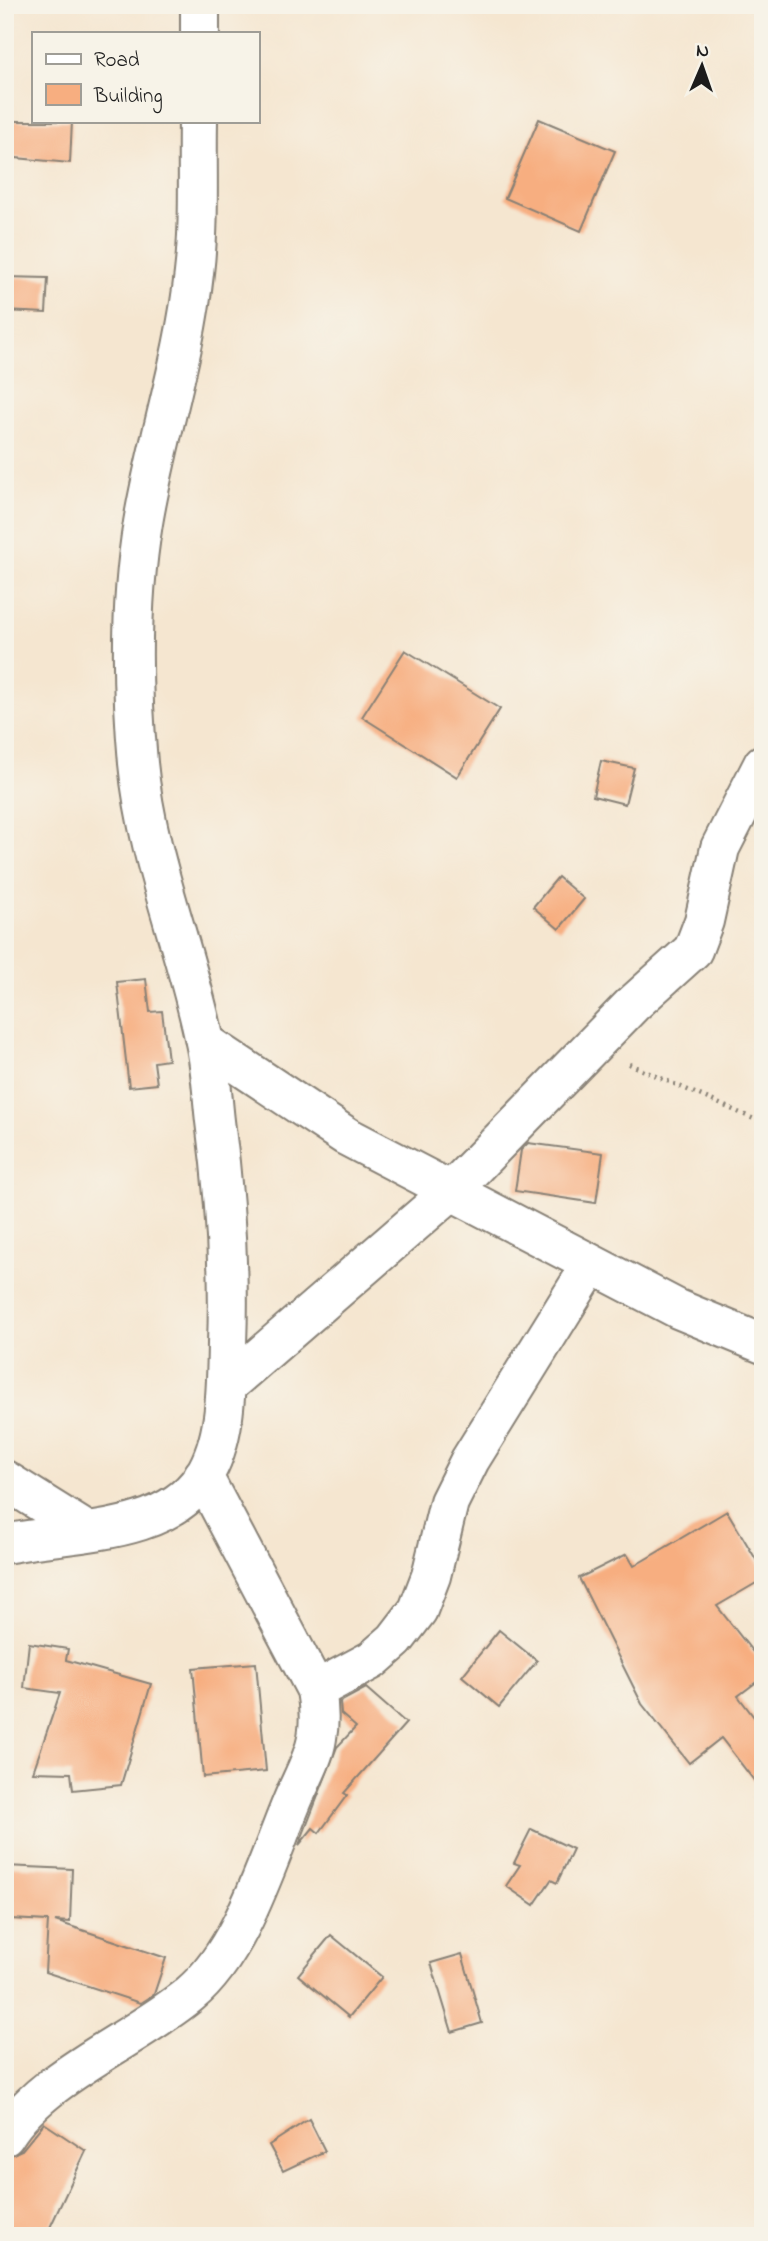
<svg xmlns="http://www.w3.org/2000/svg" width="768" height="2241" font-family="'Indie Flower',sans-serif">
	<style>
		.building { fill: #f7ae80 }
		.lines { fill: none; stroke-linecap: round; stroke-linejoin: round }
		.street-casing { stroke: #888176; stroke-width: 42 }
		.path { stroke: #888176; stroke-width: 4.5; stroke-dasharray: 2 5; stroke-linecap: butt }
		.street { stroke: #fff; stroke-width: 38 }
	</style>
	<rect width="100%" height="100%" fill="#f7f3e8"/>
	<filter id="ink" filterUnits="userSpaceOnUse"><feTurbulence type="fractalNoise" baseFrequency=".0143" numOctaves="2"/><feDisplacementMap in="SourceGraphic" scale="14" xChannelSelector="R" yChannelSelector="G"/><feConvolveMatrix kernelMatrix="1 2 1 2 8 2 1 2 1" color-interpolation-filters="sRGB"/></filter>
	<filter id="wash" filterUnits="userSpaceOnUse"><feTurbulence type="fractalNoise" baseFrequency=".00686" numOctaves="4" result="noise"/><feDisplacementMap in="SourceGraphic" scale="28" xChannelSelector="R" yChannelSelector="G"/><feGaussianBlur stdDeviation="1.57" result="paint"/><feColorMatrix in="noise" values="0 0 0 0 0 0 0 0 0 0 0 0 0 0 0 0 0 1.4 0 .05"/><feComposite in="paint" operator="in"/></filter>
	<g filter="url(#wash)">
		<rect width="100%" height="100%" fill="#f5e6d0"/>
		<g id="blocks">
			<g class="building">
				<path d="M539,119L615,151L581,231L505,198Z"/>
				<path d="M5,121H72L70,163L5,157Z"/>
				<path d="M5,277L48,278L46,313L5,311Z"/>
				<path d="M405,650L500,709L457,777L362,717Z"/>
				<path d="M601,761L634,768L625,804L593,796Z"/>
				<path d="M558,877L584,899L559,929L533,907Z"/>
				<path d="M146,979L150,1012L162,1011L168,1060L154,1062L157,1084L129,1087L117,982Z"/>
				<path d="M528,1143L603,1153L596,1203L515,1191L521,1150Z"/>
				<path d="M727,1511L763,1571V1579L717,1606L763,1665V1677L738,1696L763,1729V1792L721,1738L689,1763L642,1704L579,1578L627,1554L634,1566Z"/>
				<path d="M499,1630L537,1661L499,1707L462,1676Z"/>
				<path d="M29,1643L68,1649L66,1660L151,1684L121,1785L73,1790L71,1773L33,1772L60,1693L24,1688Z"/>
				<path d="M256,1663L266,1771L203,1777L193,1668Z"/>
				<path d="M366,1688L406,1723L344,1793L347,1795L319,1833L313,1828L299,1845L337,1747L356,1727L341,1714L340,1702Z"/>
				<path d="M531,1829L573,1849L557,1883L551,1880L534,1905L506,1886L520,1865L514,1863Z"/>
				<path d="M5,1866L72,1869L70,1922L55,1921L166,1958L154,1994L140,2003L45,1972L48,1921L11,1919L13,1904H5Z"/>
				<path d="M331,1935L382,1977L349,2017L298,1975Z"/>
				<path d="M462,1954L482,2023L452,2032L431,1963Z"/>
				<path d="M309,2119L325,2151L283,2171L269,2145Z"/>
				<path d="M44,2123L86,2151L46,2236H5V2157L22,2150Z"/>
			</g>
		</g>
	</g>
	<g filter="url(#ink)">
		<use href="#blocks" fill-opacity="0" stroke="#888176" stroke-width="2"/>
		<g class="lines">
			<defs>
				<g id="street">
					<path d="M200,33V5"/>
					<path d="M206,1043L346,1136L678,1309L763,1344"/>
					<path d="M226,1386L450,1192L632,1005L693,950L704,921L720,848L763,764"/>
					<path d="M5,1480L85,1530"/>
					<path d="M5,1544C69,1530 164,1537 203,1477C227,1440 226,1386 227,1344C230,1269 225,1196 215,1121C212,1095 211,1068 205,1042C186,948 147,859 138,763C131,685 130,600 143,523C157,439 185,358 194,273C200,223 197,171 198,121"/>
					<path d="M316,1690L372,1660L395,1640L418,1610L431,1576L449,1502L470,1460L591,1265"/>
					<path d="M5,2136C42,2076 135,2040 190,1994C241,1952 267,1862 292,1802C300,1782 314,1759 317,1738C320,1721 319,1706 316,1690L203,1476"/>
				</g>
			</defs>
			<use href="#street" class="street-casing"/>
			<path class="path" d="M629,1064L763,1123"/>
			<use href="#street" class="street"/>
		</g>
	</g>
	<rect width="768" height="2241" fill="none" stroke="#f7f3e8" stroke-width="28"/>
	<rect x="32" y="32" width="228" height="91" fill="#f7f3e8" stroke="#9f9d96" stroke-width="2"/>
	<rect x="46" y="54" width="35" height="10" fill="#ffffff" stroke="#9f9d96" stroke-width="2"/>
	<text x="94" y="66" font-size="21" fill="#1c1c1c">Road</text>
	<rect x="46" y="84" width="35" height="21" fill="#f7ae80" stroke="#9f9d96" stroke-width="2"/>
	<text x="94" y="102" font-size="21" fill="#1c1c1c">Building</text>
	<g transform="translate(702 66) rotate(2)" stroke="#f7f3e8" stroke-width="5" paint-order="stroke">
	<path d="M0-5L12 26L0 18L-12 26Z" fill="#1c1c1c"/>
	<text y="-10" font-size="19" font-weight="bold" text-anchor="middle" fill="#1c1c1c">N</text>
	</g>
</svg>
